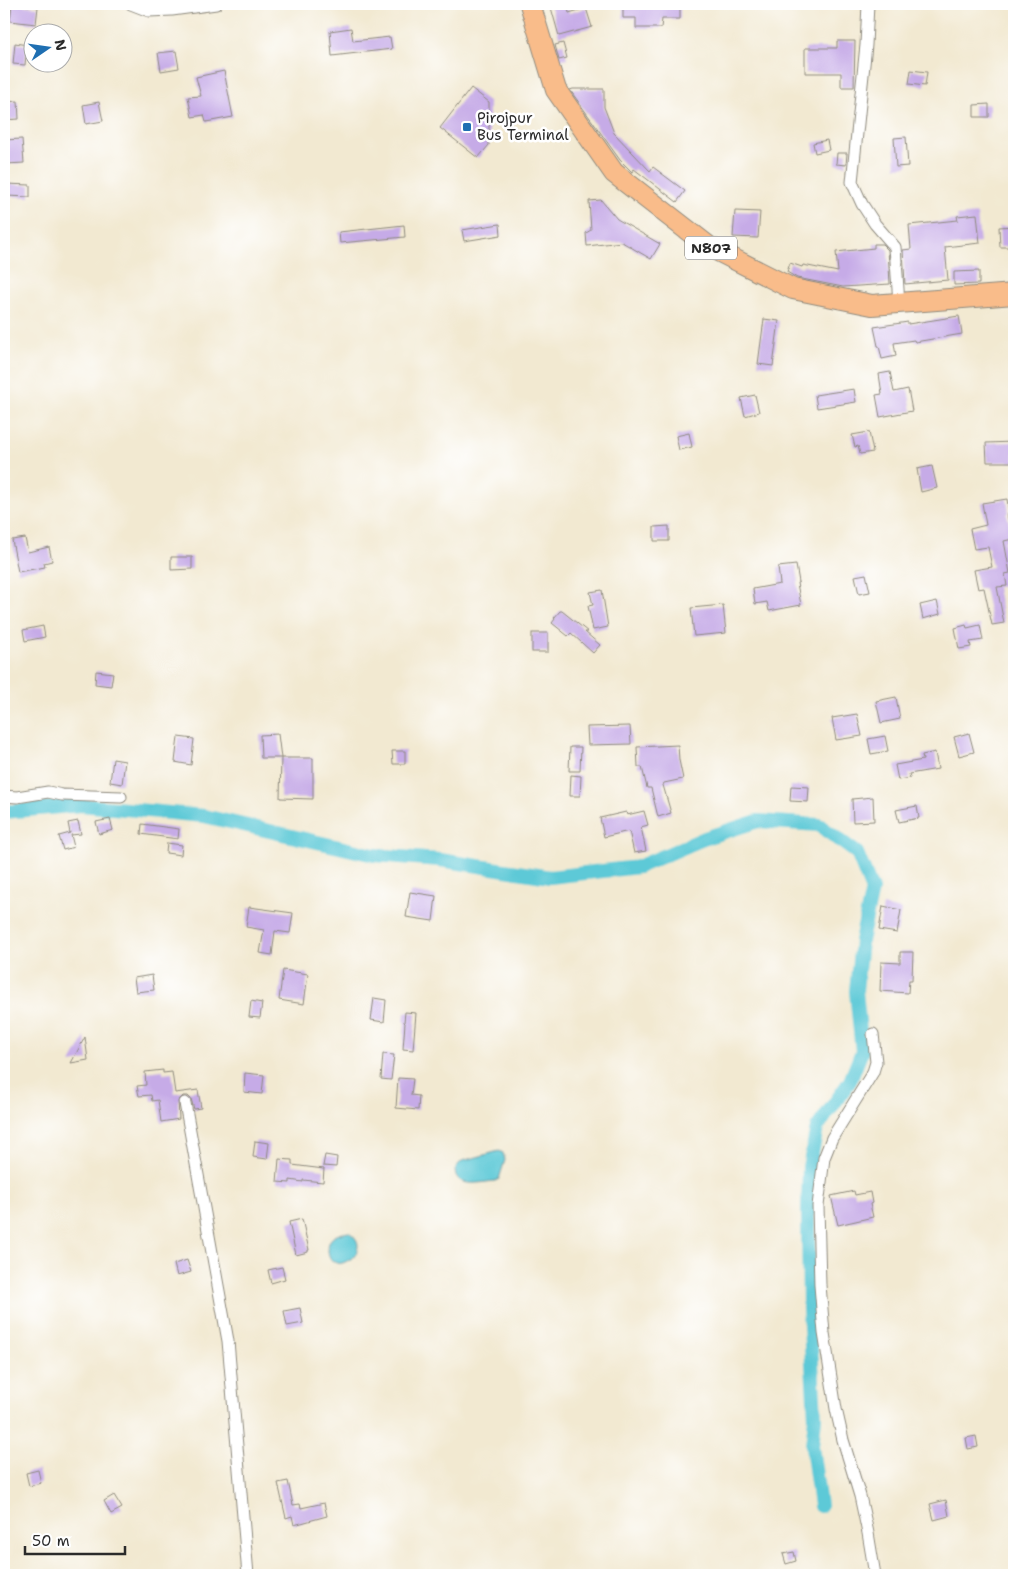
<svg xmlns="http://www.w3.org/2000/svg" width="1018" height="1579" font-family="'Shantell Sans',sans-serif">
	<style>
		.water { fill: #5dc9d7; stroke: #447a81 }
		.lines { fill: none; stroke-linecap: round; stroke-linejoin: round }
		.canal { stroke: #5dc9d7; stroke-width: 14 }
		.building { fill: #c6abe7 }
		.minor-casing { stroke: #8e8a7e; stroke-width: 13 }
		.trunk-casing { stroke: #8e8a7e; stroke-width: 22 }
		.minor { stroke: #fff; stroke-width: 11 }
		.trunk { stroke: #f9bc8a; stroke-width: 20 }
		.poi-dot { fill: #1f6fb2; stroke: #fff; stroke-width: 2 }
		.labels { text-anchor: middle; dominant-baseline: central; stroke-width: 5; stroke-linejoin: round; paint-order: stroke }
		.shield { fill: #fff; stroke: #6b6b6b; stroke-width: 1 }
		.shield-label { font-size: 14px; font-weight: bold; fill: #2b2b2b }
		.poi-label { font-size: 15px; fill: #2b2b2b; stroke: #fff; text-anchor: start }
	</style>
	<rect width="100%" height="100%" fill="#fff"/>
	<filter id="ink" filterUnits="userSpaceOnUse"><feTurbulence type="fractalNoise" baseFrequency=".02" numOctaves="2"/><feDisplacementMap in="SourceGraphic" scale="10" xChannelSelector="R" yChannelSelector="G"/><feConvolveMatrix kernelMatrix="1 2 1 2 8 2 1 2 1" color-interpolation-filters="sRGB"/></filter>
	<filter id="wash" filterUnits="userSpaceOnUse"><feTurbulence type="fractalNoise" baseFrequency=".0096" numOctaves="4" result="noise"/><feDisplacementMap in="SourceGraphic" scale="20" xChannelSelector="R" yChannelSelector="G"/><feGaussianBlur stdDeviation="1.12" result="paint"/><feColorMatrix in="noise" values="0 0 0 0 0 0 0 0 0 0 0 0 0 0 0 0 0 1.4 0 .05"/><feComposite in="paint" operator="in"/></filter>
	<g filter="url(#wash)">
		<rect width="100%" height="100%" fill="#f2e9d1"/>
		<g class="water">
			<path d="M499,1151L503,1153L505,1160L499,1179L495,1181C481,1182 457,1189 455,1171L458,1165L462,1161Z"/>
			<path d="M349,1232C359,1240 360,1245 355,1256C350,1259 343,1265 337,1263C327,1261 326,1246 331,1239C336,1234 343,1233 349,1232Z"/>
		</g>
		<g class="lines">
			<path class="canal" d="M4,812L81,805L204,816L374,855L440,860L550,877L638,867L705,838L758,821L819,825L857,853L872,890L861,941L856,991L862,1051L850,1081L817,1128L809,1167L808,1211L809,1308L815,1418L812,1446L820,1506"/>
		</g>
		<g id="blocks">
			<g class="building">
				<path d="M12,4L38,7L36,24L10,21Z"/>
				<path d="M550,4H567L569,13L586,8L592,27L559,36Z"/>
				<path d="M623,4H680V19H662L661,28H636V18H623Z"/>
				<path d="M351,28L353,41L390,37L392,49L332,56L330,31Z"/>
				<path d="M837,41H855L854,87H841V73H805V48H837Z"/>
				<path d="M15,43L27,45L25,65L13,64Z"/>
				<path d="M563,43L567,58L559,60L555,45Z"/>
				<path d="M176,51L179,68L161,71L158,53Z"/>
				<path d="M911,70L927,72L925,86L909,84Z"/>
				<path d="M224,71L233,117L206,122L204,115L192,117L188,97L201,96L196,77Z"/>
				<path d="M471,88L489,102V145L478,158L440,128Z"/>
				<path d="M573,89H604V107L614,133L650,171L653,167L685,191L677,202L634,169L632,172L620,160L570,90Z"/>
				<path d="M18,101L19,119L4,120V102Z"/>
				<path d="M99,102L103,121L86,124L83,105Z"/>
				<path d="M989,104V117H974V105Z"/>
				<path d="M906,137L908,166L896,167L894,138Z"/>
				<path d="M22,139L24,163L6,164L4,140Z"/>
				<path d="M827,140L829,150L815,153L813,143Z"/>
				<path d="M837,153H847L846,165L836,164Z"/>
				<path d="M6,184L30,185V197L6,196Z"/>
				<path d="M601,200L617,219L660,244L651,259L622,242L587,246L586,233L591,230L589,201Z"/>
				<path d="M735,211L760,212L758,238L733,237Z"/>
				<path d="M977,214L980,243L945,247L948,280L905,284L903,250L911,249L909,225L958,220L957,216Z"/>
				<path d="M500,224L501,235L464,241L462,230Z"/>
				<path d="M404,225L405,237L340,243L339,232Z"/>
				<path d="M1014,226V247H1000L999,227Z"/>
				<path d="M874,244H882L888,250L890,284L843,287L797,278L787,272L790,263L802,267L803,265L838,272L836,252L874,248Z"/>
				<path d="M979,271V284L954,285V272Z"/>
				<path d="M959,316L962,334L915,342L914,340L894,343L896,356L882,359L879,346H878L874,327L908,322V324Z"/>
				<path d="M764,319L779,321L773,366L758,364Z"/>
				<path d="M890,372L894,392L908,389L912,411L880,417L876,395L882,394L879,374Z"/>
				<path d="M854,389L856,402L817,408L815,395Z"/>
				<path d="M755,395L759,412L745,416L741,398Z"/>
				<path d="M869,432L873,452L860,454L858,446L855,447L852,435Z"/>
				<path d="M689,433L692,447L679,450L676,436Z"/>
				<path d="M1014,442V462H987L986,443Z"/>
				<path d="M932,466L937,488L921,492L917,469Z"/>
				<path d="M1007,499L1009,513L1007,514L1013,539L1004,541L1010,573L1005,574L1007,586L997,587L1004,623L992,625L984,588L978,589L974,570L992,567L988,547L974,549L970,529L986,525L982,503Z"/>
				<path d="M669,526V541H654V527Z"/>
				<path d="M25,538L28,552L49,547L52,561L44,563L45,567L18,572L12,540Z"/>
				<path d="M171,557H192V569L171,570Z"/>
				<path d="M796,565L799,582L797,583L801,605L769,611L767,602L755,604L753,589L780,584L778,567Z"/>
				<path d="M866,574L870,592L859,594L855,576Z"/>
				<path d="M602,590L608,627L593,630L588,606L593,605L590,592Z"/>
				<path d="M937,601L940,614L923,619L920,605Z"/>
				<path d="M723,605L726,633L694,636L691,608Z"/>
				<path d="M560,611H562L588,632H585L600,645L593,653L571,633L568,636L552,623L555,619L554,618Z"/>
				<path d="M966,625L967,628L980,625L983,640L970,642L971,647L959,649L955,628Z"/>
				<path d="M43,626L45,637L25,641L23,630Z"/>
				<rect x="532" y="633" width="16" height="19"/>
				<path d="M96,671L113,673L111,686L95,684Z"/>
				<path d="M896,697L900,719L881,723L876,701Z"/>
				<path d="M857,714L862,736L836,740L832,718Z"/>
				<path d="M630,726L631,744L588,745L587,727Z"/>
				<path d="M969,733L974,752L959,756L954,737Z"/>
				<path d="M278,734L281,758H261L260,735Z"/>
				<path d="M885,736L888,751L871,754L868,739Z"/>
				<path d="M178,737L194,739L191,765L175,762Z"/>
				<path d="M678,745L679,760L683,779L664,783L663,785L671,813L658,817L651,788H647L642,767H638L637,747Z"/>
				<path d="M570,747H581L580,771H569Z"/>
				<path d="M392,751H405V764H393Z"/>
				<path d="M935,752L938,769L909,774L910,778L898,780L895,765L923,760L922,755Z"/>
				<path d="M281,758H313V799L280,798Z"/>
				<path d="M113,759L125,761L122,784L110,782Z"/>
				<path d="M571,775L581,776L580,796H570Z"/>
				<path d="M791,786L809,787L808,802L790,801Z"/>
				<path d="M873,797L874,821L853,822L852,799Z"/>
				<path d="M917,806L919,818L899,822L896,810Z"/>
				<path d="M644,811L648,825L641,827L646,851L634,853L629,831L604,837L600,818L626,812L627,815Z"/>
				<path d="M110,819L113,830L99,834L96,822Z"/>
				<path d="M78,821L81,834L71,835L74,847L63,850L59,836L70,833L68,823Z"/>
				<path d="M142,824L179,829L178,839L141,834Z"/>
				<path d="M167,843L182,845L181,855L166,853Z"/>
				<path d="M410,892L436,896L433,921L406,917Z"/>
				<path d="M883,906L901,910L897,933L879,930Z"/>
				<path d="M249,907L293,913L290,933L275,931L272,955L260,953L264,930L246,927Z"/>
				<path d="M900,952H913L912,980H909L908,993L880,991L881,962L900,963Z"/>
				<path d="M283,970L308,974L304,1004L279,1000Z"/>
				<path d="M152,975L154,990L136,992L134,978Z"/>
				<path d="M374,998L386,1000L384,1022L371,1020Z"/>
				<path d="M251,1001L262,1003L260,1018L249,1017Z"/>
				<path d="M405,1012L416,1013L413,1050L403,1049L405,1023L404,1022Z"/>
				<path d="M85,1037L88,1060L71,1063Z"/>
				<path d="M383,1054L394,1055L391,1080L381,1079Z"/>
				<path d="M163,1070V1073L172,1072L175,1093L198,1090L201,1108L194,1109L191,1099L188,1096H183L178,1101L179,1119L161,1122L158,1100L152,1101L151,1095L139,1096L137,1086L146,1085L145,1072Z"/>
				<path d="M245,1073L264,1075L262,1094L244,1092Z"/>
				<path d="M398,1078L413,1079L411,1095L419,1096L418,1110L396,1108Z"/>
				<path d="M255,1141L269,1143L267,1159L253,1157Z"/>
				<path d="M325,1155L337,1157L336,1167L323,1166Z"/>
				<path d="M279,1159L292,1160V1165L324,1169L323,1182L303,1180V1182L290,1180V1183L277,1182Z"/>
				<path d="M854,1191L855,1195L870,1192L872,1203L870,1204L873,1217L838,1225L831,1196Z"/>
				<path d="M302,1219L309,1250H308V1252L296,1255L289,1222Z"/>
				<path d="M187,1260L191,1272L177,1276L174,1264Z"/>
				<path d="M282,1267L285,1279L271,1283L268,1270Z"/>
				<path d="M300,1308L303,1323L287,1326L284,1311Z"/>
				<path d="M976,1436L978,1447L968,1449L966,1438Z"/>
				<path d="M38,1470L41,1483L29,1486L26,1473Z"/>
				<path d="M288,1481L293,1505L300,1504L301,1508L324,1503L327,1516L294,1525L292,1516L286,1518L278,1483Z"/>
				<path d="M114,1495L122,1508L111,1514L104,1501Z"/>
				<path d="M946,1500L949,1516L934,1520L930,1504Z"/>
				<path d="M794,1552L796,1561L786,1564L783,1554Z"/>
			</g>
		</g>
	</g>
	<g filter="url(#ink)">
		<use href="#blocks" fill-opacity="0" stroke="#8e8a7e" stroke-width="1"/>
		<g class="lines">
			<defs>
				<g id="minor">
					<path d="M131,4L149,11L172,10L216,4"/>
					<path d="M868,4L866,45L852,182L862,204L875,224L895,247L899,303"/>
					<path d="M4,796L17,797L48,792L62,795L121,797"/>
					<path d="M873,1034L876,1062L873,1072L832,1138L824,1158L818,1206L820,1285L824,1333L836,1409L843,1440L860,1496L868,1533L875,1575"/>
					<path d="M185,1103L228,1341L248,1575"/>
				</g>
				<path id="trunk" d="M530,4L556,90L614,173L708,246L793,289L872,305L1014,294"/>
			</defs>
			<use href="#minor" class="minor-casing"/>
			<use href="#trunk" class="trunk-casing"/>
			<use href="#minor" class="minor"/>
			<use href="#trunk" class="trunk"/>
		</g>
	</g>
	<rect class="poi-dot" x="462" y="122" width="10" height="10" rx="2.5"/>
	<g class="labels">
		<rect class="shield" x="685" y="236.5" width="52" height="23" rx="4"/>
		<g class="shield-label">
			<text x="711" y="248">N807</text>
		</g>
		<g class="poi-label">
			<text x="477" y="118">Pirojpur<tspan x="477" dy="17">Bus Terminal</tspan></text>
		</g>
	</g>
	<rect width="1018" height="1579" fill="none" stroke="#fff" stroke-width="20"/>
	<g transform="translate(48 48) rotate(77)"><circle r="24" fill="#ffffff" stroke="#aaaaaa"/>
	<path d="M0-4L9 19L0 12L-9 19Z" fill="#1f6fb2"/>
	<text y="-8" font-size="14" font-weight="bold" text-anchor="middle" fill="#2b2b2b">N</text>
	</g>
	<path d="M25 1546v8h100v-8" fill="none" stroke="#2b2b2b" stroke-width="2.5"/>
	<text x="32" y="1546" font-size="15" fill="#2b2b2b" stroke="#ffffff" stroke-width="4" paint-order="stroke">50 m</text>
</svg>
